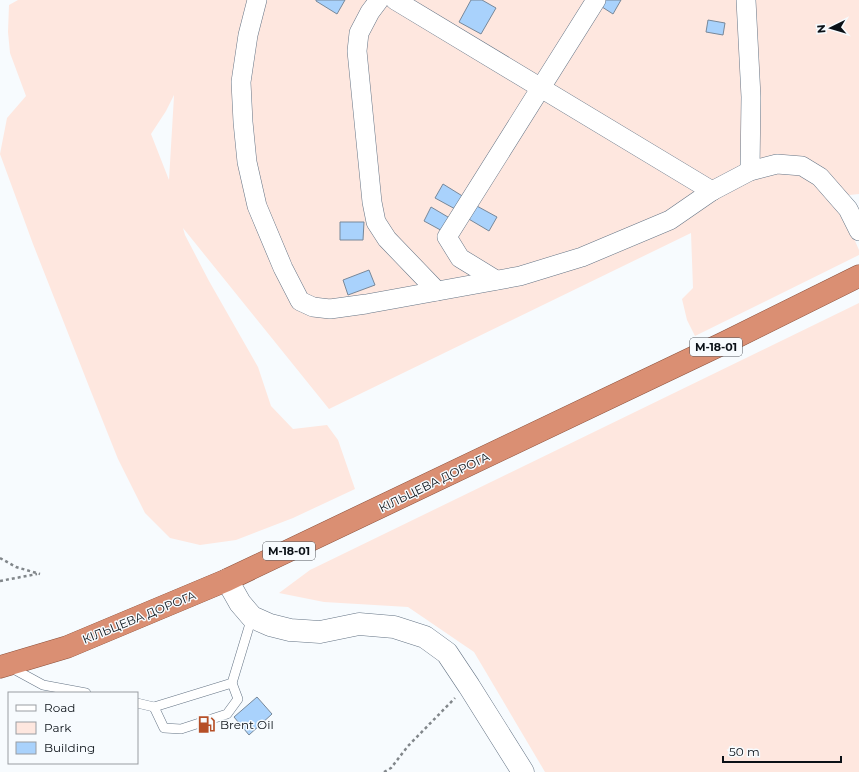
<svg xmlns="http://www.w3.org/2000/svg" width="859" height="772" font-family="Montserrat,sans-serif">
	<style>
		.green { fill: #fee7df; fill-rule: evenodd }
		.building { fill: #a9d2fc; stroke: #788899 }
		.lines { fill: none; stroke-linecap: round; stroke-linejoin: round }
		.service-casing { stroke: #657485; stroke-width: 10 }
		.minor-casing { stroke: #657485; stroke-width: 20 }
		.tertiary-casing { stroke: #657485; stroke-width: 23 }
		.trunk-casing { stroke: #8c513c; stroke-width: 23 }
		.path { stroke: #81868a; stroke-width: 2.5; stroke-dasharray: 3 3; stroke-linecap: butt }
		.service { stroke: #fff; stroke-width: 9 }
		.minor { stroke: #fff; stroke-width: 19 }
		.tertiary { stroke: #fff; stroke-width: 22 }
		.trunk { stroke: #da8f73; stroke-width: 22 }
		.labels { text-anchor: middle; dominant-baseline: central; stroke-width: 3; stroke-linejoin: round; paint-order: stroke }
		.shield { fill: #f7fbfe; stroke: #52575c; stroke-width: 1 }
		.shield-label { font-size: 11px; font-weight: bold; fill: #0b1117 }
		.street-label { font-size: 12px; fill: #0b1117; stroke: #f7fbfe }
		.poi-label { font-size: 12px; fill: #0b1117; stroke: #f7fbfe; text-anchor: start }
	</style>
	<rect width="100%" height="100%" fill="#f7fbfe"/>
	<g class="green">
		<path d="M18,0H859V194L831,197L848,225L859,250V255L695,336L687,320L682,299L693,288L691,233L329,409L183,228L185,235L209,281L258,367L271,406L293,429L327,425L338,440L355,489L293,518L236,540L200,545L170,538L145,513L118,459L90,389L33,244L0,154L7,118L26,96L10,53L8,32L9,5ZM174,95V96L169,180L151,134L166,111Z"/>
		<path d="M859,303V772H545L474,652L408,607L324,602L279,593L310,570Z"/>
	</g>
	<g class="building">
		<path d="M316,0H345L337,14L316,1Z"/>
		<path d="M471,0H482L496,8L481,34L459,22Z"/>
		<path d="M602,0H621L613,14L599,5Z"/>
		<path d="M708,20L725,23L723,35L706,32Z"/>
		<path d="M443,184L464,197L457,210L435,198Z"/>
		<path d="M475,205L497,217L489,231L467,218Z"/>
		<path d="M431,207L453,220L446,233L424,221Z"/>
		<path d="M340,222H364L363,240H340Z"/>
		<path d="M369,270L375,285L348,295L343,280Z"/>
		<path d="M257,697L272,714L249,735L234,717Z"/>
	</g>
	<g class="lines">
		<defs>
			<g id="service">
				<path d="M10,667L43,685L86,693"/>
				<path d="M137,703L154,707L232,683L252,617"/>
				<path d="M154,707L164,728L181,729L227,714L238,699L232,683"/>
			</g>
			<g id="minor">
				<path d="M257,0L248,35L241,82L243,122L247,162L257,206L283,268L300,301L313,307L330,309L366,304L520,276L582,257L670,220L712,191L750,171L777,164L802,166L820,177L848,209L859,231"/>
				<path d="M379,0L370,12L359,33L357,51L372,202L376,222L387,239L437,291"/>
				<path d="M395,0L712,191"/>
				<path d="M746,0L751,97L750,171"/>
				<path d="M496,280L460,258L447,237L596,0"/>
			</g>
			<path id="tertiary" d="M227,580L240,603L252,617L270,625L290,630L320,632L359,624L394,627L425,637L447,653L469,686L523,772"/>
			<path id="trunk" d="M0,667L67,647L227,580L724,343L859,276"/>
		</defs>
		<use href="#service" class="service-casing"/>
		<use href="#minor" class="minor-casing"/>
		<use href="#tertiary" class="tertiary-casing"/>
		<use href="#trunk" class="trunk-casing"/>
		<g class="path">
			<path d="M0,558L16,567L40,574"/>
			<path d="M0,581L37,574"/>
			<path d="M384,772L391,768L408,746L455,698"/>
		</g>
		<use href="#service" class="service"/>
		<use href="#minor" class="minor"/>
		<use href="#tertiary" class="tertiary"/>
		<use href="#trunk" class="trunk"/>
	</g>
	<defs>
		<symbol id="fuel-bare" viewBox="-9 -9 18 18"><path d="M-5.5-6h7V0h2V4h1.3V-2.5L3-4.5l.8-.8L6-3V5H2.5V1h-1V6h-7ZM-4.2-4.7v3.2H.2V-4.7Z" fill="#b64f27" stroke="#f7fbfe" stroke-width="2.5" paint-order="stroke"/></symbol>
	</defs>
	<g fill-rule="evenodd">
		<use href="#fuel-bare" x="194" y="712" width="25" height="25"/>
	</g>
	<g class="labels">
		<g class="shield">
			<rect x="690" y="338" width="52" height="18" rx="3"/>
			<rect x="263" y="542" width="52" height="18" rx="3"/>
		</g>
		<g class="shield-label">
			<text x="716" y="347">М-18-01</text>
			<text x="289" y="551">М-18-01</text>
		</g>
		<g class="street-label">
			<text transform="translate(434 482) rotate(-26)">КІЛЬЦЕВА ДОРОГА</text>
			<text transform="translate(139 617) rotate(-22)">КІЛЬЦЕВА ДОРОГА</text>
		</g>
		<g class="poi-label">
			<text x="220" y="724">Brent Oil</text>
		</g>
	</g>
	<rect x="8" y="692" width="130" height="72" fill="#f7fbfe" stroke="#999da2"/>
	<rect x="16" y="705" width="20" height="6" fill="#ffffff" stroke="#999da2"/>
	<text x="44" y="712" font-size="12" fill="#0b1117">Road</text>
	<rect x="16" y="722" width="20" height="12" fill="#fee7df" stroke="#999da2"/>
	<text x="44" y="732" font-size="12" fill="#0b1117">Park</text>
	<rect x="16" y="742" width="20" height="12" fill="#a9d2fc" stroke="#999da2"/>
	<text x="44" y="752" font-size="12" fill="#0b1117">Building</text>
	<g transform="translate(831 28) rotate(265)" stroke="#f7fbfe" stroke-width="3" paint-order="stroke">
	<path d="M0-3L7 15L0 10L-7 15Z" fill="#0b1117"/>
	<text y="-6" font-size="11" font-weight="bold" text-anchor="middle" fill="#0b1117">N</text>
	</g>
	<path d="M723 756v6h118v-6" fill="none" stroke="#0b1117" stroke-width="2"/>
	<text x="729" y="756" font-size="12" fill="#0b1117" stroke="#f7fbfe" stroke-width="3" paint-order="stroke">50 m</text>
</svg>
